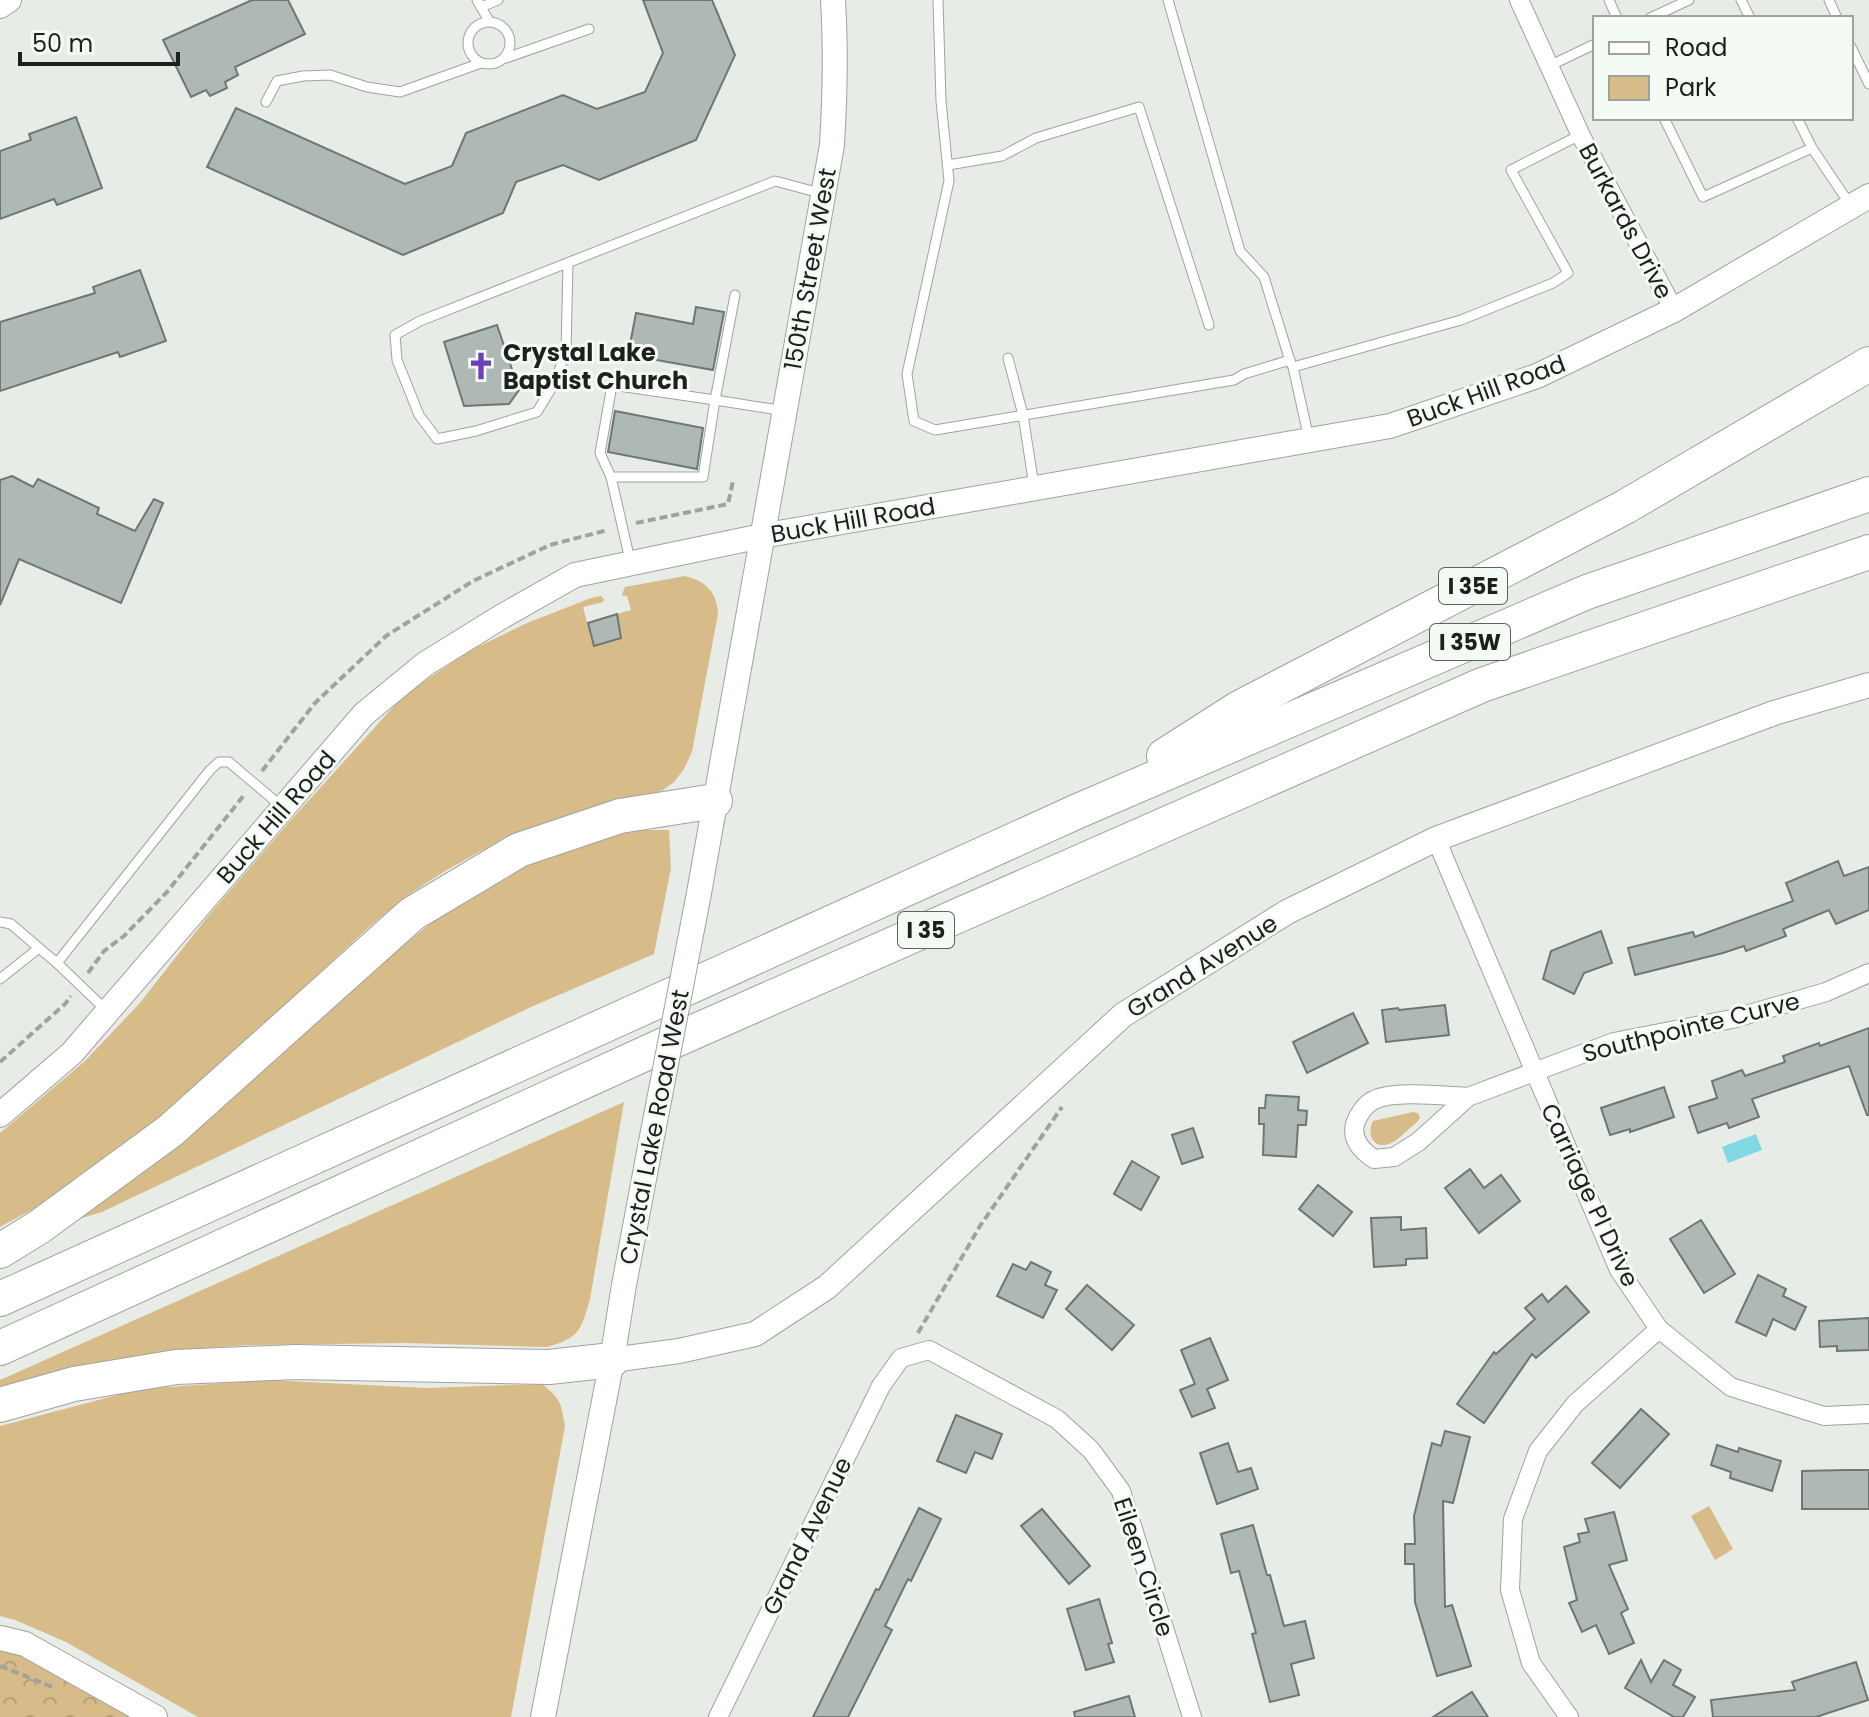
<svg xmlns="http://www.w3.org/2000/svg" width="1869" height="1717" font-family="Poppins,sans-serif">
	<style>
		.green { fill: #d7bb89 }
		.park { fill: url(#park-crowns) }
		.water { fill: #81d8e2 }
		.building { fill: #aeb8b4; stroke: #6f7775; stroke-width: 2 }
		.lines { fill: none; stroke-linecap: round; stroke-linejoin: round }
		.service-casing { stroke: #9ea49d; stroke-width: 11 }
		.minor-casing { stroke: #9ea49d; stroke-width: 20 }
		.tertiary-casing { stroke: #9ea49d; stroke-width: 26 }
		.motorway-casing { stroke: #9ea49d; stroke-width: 36 }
		.path { stroke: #9fa39e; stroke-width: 4; stroke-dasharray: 8 4; stroke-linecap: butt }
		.service { stroke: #fff; stroke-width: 9 }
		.minor { stroke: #fff; stroke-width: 18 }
		.tertiary { stroke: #fff; stroke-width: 24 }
		.motorway { stroke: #fff; stroke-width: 34 }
		.tertiary-bridge-casing { stroke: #9ea49d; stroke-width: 26; stroke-linecap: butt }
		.tertiary-bridge { stroke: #fff; stroke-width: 24 }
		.labels { text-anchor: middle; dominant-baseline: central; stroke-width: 6; stroke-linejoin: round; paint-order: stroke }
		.shield { fill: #f4fbf4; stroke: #5e625e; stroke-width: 2 }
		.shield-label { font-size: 22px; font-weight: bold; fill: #1e201d }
		.street-label { font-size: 24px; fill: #1e201d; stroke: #f4fbf4 }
		.poi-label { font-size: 24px; font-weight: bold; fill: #1e201d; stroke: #f4fbf4; text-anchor: start }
	</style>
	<defs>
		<pattern id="park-crowns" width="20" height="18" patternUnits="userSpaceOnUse" patternTransform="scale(2)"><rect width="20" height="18" fill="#d7bb89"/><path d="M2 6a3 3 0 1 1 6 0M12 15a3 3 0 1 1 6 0" fill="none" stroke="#b8a076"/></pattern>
	</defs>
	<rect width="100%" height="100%" fill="#e7ede6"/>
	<g class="green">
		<path d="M685,576C706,581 717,592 718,614L692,752L684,769L674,782L663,790L645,798L573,813L503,841L479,852L445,871L405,897L368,928L159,1121L37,1207L0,1227V1133L85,1061L139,1004L209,915L291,820L405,694L471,650L527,623L591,598L601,596L604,599L603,602L583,607L593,645L621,638L617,614L631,610L627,596H623L622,594L625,587Z"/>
		<path d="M636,830H669L671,868L654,954L531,1007L102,1212L72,1221L390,955L460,901L514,871L567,848Z"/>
		<path d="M624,1102L590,1299C581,1330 580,1338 547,1347L405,1343L249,1345L189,1349L113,1361L0,1387V1380Z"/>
		<path d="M1413,1112L1418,1113L1420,1118L1417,1122C1409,1128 1400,1139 1391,1143C1374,1151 1366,1134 1373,1121Z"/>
		<path d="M267,1380L427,1388L542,1384C561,1399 561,1403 565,1426L511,1717H198L66,1642L15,1620L0,1616V1426L140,1389Z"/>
		<path d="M1709,1506L1733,1549L1715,1560L1691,1516Z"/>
	</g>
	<path class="park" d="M0,1638L155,1717H0Z"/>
	<path class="water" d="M1756,1134L1762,1150L1728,1163L1722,1147Z"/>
	<g class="building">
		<path d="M252,0H288L305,34L235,67L238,75L225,82L227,88L210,96L206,90L191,97L163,40Z"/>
		<path d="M643,0H712L735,55L696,140L599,180L563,165L516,182L503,213L403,255L207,167L236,108L405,184L452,166L466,133L563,95L597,109L645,92L663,53Z"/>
		<path d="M76,117L102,188L57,205L54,199L0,219V151L31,140L29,134Z"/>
		<path d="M140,270L166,341L120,357L118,352L0,391V322L95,293L93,287Z"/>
		<path d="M696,307L724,312L713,370L628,355L636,313L693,324Z"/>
		<path d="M497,325L519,390L509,404L464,406L444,342Z"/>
		<path d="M615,411L703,428L697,469L608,452Z"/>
		<path d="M12,476L33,487L38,479L99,508L97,514L135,531L154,499L163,503L121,603L19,559L0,605V480Z"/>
		<path d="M617,614L621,638L594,646L588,623Z"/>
		<path d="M1838,861L1844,876L1869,867V910L1836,924L1829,910L1783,929L1786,936L1746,951L1744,946L1723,953L1635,975L1628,948L1693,932L1695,937L1793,901L1786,883Z"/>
		<path d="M1601,931L1612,963L1584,973L1574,994L1543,979L1551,951Z"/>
		<path d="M1445,1005L1449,1035L1386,1042L1382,1010L1398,1008L1399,1010Z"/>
		<path d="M1353,1013L1368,1043L1307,1073L1293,1042Z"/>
		<path d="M1869,1028V1115H1867L1849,1066L1752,1099L1759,1117L1729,1128L1727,1123L1698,1133L1689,1107L1717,1098L1712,1081L1742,1070L1745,1076L1785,1062L1783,1056L1819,1043L1820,1046Z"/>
		<path d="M1664,1087L1674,1117L1630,1132V1129L1610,1135L1601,1108Z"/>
		<path d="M1266,1095L1299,1097L1298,1110L1307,1111L1306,1125H1298L1296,1157L1263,1155L1264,1124H1259V1108H1265Z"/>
		<path d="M1193,1128L1203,1157L1182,1164L1172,1135Z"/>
		<path d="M1132,1161L1159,1177L1141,1210L1114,1194Z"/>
		<path d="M1470,1169L1484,1188L1501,1175L1520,1201L1479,1233L1445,1188Z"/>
		<path d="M1318,1185L1352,1212L1333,1236L1299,1209Z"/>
		<path d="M1401,1217V1230L1426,1228L1427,1258L1406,1259V1265L1374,1267L1371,1218Z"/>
		<path d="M1701,1220L1735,1274L1704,1293L1670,1239Z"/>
		<path d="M1031,1262L1051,1272L1045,1285L1057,1290L1043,1318L997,1296L1013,1264L1026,1270Z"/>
		<path d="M1758,1275L1786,1289L1783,1296L1806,1307L1795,1330L1773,1319L1766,1336L1736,1322Z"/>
		<path d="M1087,1285L1134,1325L1112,1350L1066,1309Z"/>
		<path d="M1566,1286L1589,1312L1536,1358L1532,1354L1484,1423L1457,1404L1494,1352L1496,1354L1535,1319L1525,1308L1542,1294L1548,1302Z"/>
		<path d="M1869,1318V1350L1837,1351V1346L1820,1347L1819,1321Z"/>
		<path d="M1210,1338L1228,1380L1207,1389L1215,1408L1192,1417L1180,1390L1195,1384L1181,1350Z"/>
		<path d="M1641,1409L1669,1434L1620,1488L1592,1463Z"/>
		<path d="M956,1415L1002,1434L992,1459L975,1452L966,1473L937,1461Z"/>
		<path d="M1445,1431L1470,1437L1453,1503L1443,1501L1445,1607L1452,1605L1471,1666L1437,1676L1415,1602L1414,1564H1405V1544H1415L1414,1516L1432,1443L1441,1446Z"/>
		<path d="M1228,1443L1238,1472L1251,1468L1258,1489L1217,1504L1200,1453Z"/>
		<path d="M1717,1445L1738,1452L1739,1448L1781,1461L1772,1491L1730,1478L1731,1472L1711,1465Z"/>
		<path d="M1846,1470H1869V1509H1802V1471Z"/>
		<path d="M919,1508L941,1519L911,1581L908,1579L885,1626L892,1630L848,1717H813L876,1589L879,1590Z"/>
		<path d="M1042,1509L1090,1566L1069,1584L1021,1526Z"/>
		<path d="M1614,1512L1627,1560L1609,1565L1628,1609L1621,1613L1634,1643L1609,1654L1596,1625L1582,1632L1569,1603L1577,1600L1564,1547L1580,1542L1578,1534L1589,1532L1585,1519Z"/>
		<path d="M1253,1525L1267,1575H1270L1284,1626L1305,1621L1314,1658L1291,1664L1299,1695L1270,1702L1252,1634L1256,1633L1239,1571L1231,1573L1221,1534Z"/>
		<path d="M1099,1599L1112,1643L1108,1644L1114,1662L1086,1670L1067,1609Z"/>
		<path d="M1641,1660L1651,1682L1664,1660L1681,1670L1673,1685L1695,1697L1683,1717H1674L1625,1688Z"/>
		<path d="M1856,1662L1868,1700L1816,1717H1713L1711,1700L1795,1690L1792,1682Z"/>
		<path d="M1472,1692L1488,1717H1433Z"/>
		<path d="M1129,1696L1135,1717H1075L1074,1712Z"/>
	</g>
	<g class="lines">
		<defs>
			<g id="service">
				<path d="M477,0L489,21"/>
				<path d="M938,0L941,101L949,181L907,374L914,421L935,430L1234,380L1244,374L1290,360"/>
				<path d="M1168,0L1240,251L1264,277L1291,364"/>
				<path d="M1609,0L1617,18"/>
				<path d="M1741,0L1750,18"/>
				<path d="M1829,0L1837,18"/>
				<path d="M481,7L498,0"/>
				<path d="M1650,18L1689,0"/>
				<circle cx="489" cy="43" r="21"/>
				<path d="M1851,47L1869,84"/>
				<path d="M506,58L589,29"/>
				<path d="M1549,66L1595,44"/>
				<path d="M266,102L277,81L303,76L330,75L367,87L400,92L481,63"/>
				<path d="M1664,118L1703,197L1812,148"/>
				<path d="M1797,118L1812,148L1851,206"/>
				<path d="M948,165L1002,156L1036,138L1139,107L1209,325"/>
				<path d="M568,263L566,352L554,384L537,412L476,431L437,439L419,415L397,360L395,335L420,321L775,181L820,193"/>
				<path d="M1008,358L1023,415L1034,486"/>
				<path d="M1309,439L1293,367L1461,320L1553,283L1568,273L1511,170L1580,135"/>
				<path d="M611,477L600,453L612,385L715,400L735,295"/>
				<path d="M630,560L611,477H703L715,400L785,411"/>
				<path d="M0,922L11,924L39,948"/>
				<path d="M0,979L39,948L57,963"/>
				<path d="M107,1011L57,963L210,770L219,762H229L281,806"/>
			</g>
			<g id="minor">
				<path d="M1519,0L1582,138L1674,310"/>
				<path d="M1436,839L1619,1270L1659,1329L1731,1387L1824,1416L1869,1414"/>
				<path d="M1468,1097C1444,1096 1395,1090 1374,1100C1365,1104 1358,1115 1355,1124C1351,1140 1362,1151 1374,1159L1394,1157L1418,1142L1468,1097L1534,1072L1614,1042L1732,1019L1826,992L1869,973"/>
				<path d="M718,1717L881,1386L901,1358L929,1350L1057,1419L1091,1450L1121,1491L1192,1717"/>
				<path d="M1569,1717L1531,1663L1510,1590L1513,1519L1538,1451L1575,1404L1659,1329"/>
			</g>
			<g id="tertiary">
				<path d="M0,6L9,0"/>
				<path d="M699,893L832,145C835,96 836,49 833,0"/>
				<path d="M0,1115L72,1053L364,714L425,664L501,617L575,575L762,536L1390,426L1537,376L1674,310L1869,196"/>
				<path d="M612,1360L679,1351L755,1334L827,1287L1123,1015L1287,912L1436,839L1774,713L1869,685"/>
				<path d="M0,1638L25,1644L155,1717"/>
				<path d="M543,1717L612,1360L624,1285L651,1142"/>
			</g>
			<g id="motorway">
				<path d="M1164,756L1239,708L1625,507L1869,364"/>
				<path d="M0,1251L39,1227L170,1131L412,914L519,850L620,816L715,801"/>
				<path d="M0,1299L1078,811L1587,592L1869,494"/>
				<path d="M0,1348L664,1045L1482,685L1869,552"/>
				<path d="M0,1405L74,1384L176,1367L295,1362L549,1367L612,1360"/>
			</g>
		</defs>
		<use href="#service" class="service-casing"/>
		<use href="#minor" class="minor-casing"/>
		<use href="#tertiary" class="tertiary-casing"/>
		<use href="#motorway" class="motorway-casing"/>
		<g class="path">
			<path d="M636,523L728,504L733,481"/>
			<path d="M262,771L315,703L386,636L473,581L550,545L608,530"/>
			<path d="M88,973L104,951L124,936L167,892L245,794"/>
			<path d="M0,1062L65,1004L71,996"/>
			<path d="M918,1333L980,1226L1062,1107"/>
			<path d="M0,1666L55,1688"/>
		</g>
		<use href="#service" class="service"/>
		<use href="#minor" class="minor"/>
		<use href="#tertiary" class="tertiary"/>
		<use href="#motorway" class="motorway"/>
		<defs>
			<path id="tertiary-bridge" d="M651,1142L699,893"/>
		</defs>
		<use href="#tertiary-bridge" class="tertiary-bridge-casing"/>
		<use href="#tertiary-bridge" class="tertiary-bridge"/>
	</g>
	<defs>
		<symbol id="church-bare" viewBox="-9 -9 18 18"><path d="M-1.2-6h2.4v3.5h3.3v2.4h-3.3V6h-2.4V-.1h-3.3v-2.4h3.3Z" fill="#6d40b8" stroke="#f4fbf4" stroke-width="2.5" paint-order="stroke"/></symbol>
	</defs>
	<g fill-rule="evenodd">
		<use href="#church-bare" x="461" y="346" width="40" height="40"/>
	</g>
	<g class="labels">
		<g class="shield">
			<rect x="1439" y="568" width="68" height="36" rx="6"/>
			<rect x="1430" y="624" width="80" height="36" rx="6"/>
			<rect x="898" y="912" width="56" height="36" rx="6"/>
		</g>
		<g class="shield-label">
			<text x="1473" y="586">I 35E</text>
			<text x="1470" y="642">I 35W</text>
			<text x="926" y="930">I 35</text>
		</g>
		<g class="street-label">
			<text transform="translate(1626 221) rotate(62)">Burkards Drive</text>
			<text transform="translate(810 269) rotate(-80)">150th Street West</text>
			<text transform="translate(1486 391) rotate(-20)">Buck Hill Road</text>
			<text transform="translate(853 520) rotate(-10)">Buck Hill Road</text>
			<text transform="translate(276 817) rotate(-49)">Buck Hill Road</text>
			<text transform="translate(1202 966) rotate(-32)">Grand Avenue</text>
			<text transform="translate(1691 1027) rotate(-14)">Southpointe Curve</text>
			<text transform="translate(654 1127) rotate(-79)">Crystal Lake Road West</text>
			<text transform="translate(1590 1195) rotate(65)">Carriage Pl Drive</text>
			<text transform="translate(807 1536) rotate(-64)">Grand Avenue</text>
			<text transform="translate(1144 1567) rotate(72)">Eileen Circle</text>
		</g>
		<g class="poi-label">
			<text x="503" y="352">Crystal Lake<tspan x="503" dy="28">Baptist Church</tspan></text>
		</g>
	</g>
	<rect x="1593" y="16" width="260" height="104" fill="#f4fbf4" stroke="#9ea39e" stroke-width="2"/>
	<rect x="1609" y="42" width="40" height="12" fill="#ffffff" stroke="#9ea39e" stroke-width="2"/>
	<text x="1665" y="56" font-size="24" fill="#1e201d">Road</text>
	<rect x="1609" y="76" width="40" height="24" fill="#d7bb89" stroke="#9ea39e" stroke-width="2"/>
	<text x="1665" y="96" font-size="24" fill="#1e201d">Park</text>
	<path d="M20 52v12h158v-12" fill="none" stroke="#1e201d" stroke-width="4"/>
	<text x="32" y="52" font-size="24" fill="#1e201d" stroke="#f4fbf4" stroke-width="6" paint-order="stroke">50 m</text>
</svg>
